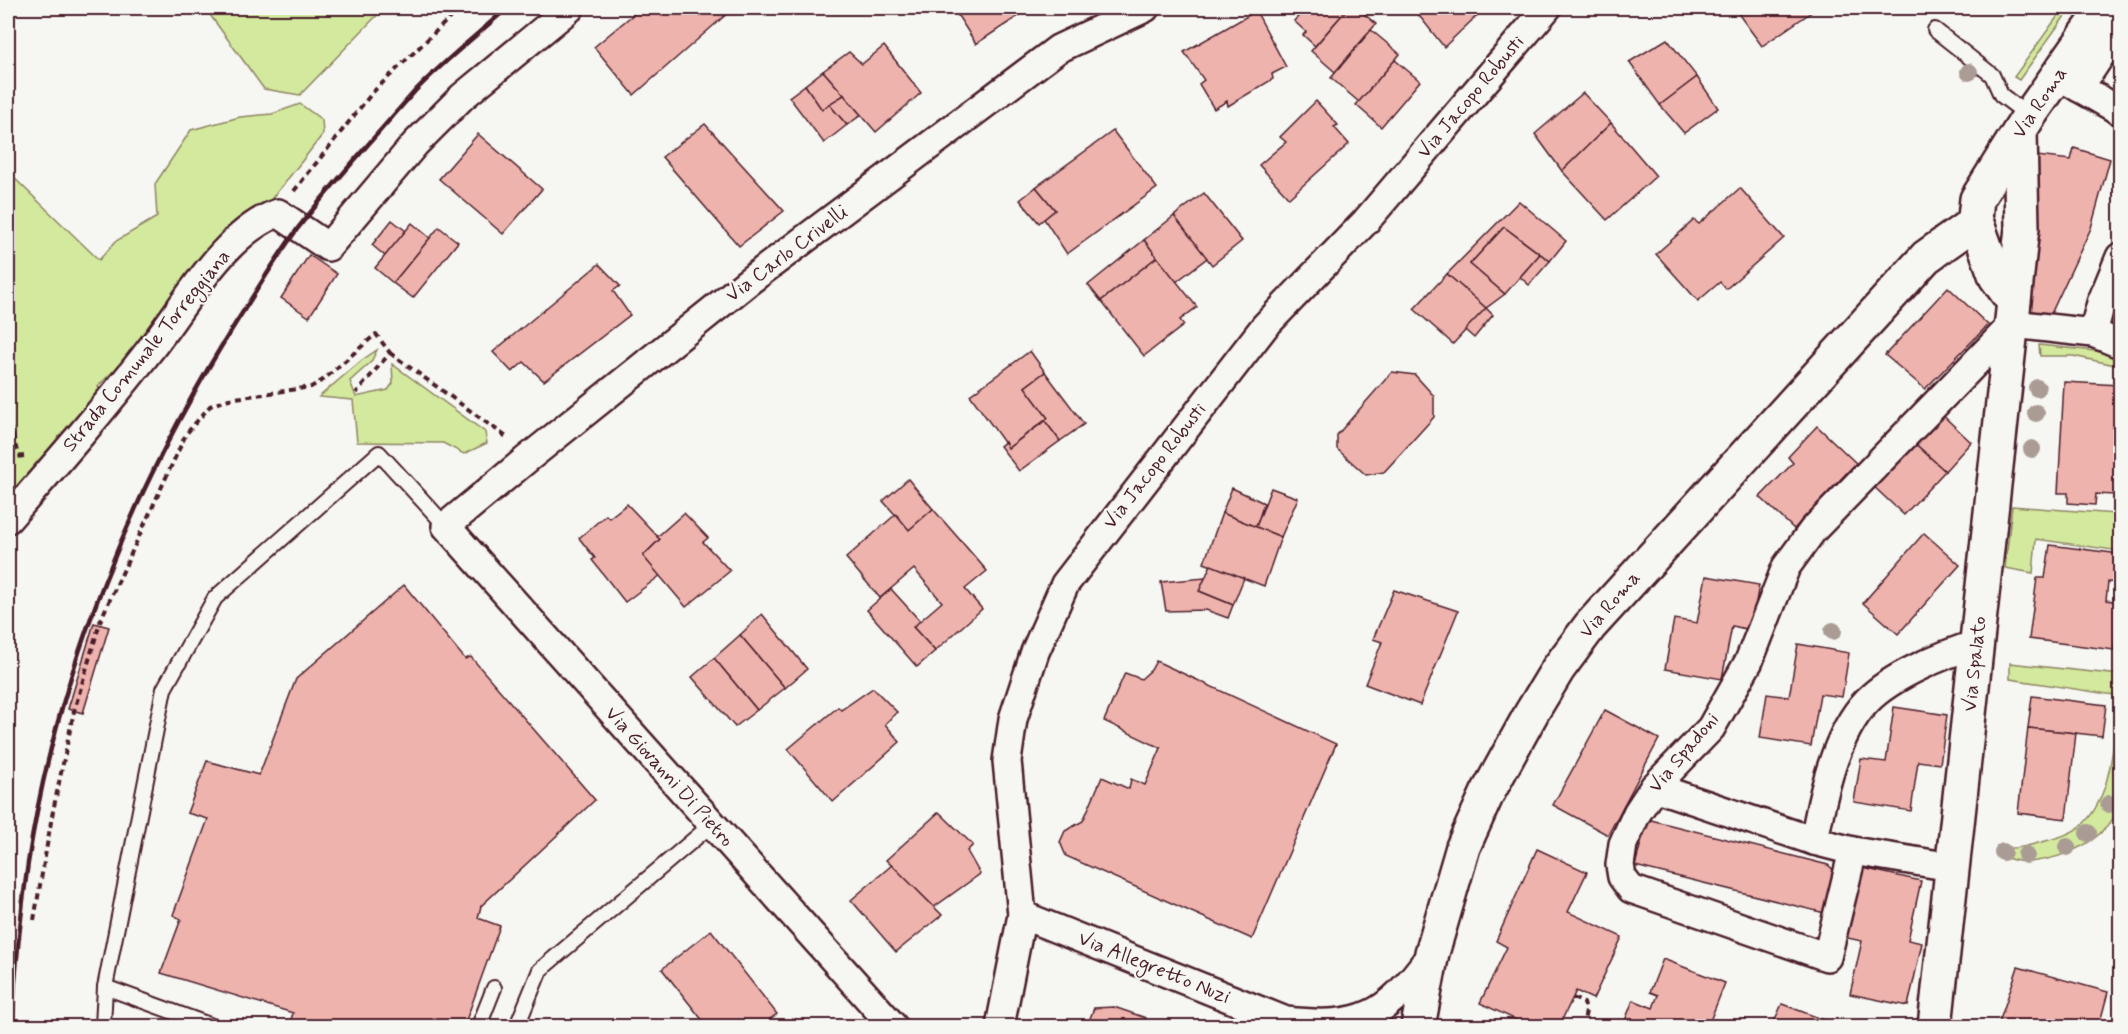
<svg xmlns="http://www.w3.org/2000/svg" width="2128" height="1034" font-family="Mynerve,sans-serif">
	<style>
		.green { fill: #d3e99d; stroke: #8e8464; stroke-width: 1.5 }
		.building { fill: #efb3ad; stroke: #4a1f2b; stroke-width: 1.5 }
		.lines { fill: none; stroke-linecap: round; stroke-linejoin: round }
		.service-casing { stroke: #4a1f2b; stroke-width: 18 }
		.minor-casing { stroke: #4a1f2b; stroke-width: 32 }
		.secondary-casing { stroke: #4a1f2b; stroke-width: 38 }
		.path { stroke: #4a1f2b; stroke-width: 4; stroke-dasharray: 6 4.5; stroke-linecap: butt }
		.service { stroke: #f6f6f2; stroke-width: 14 }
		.minor { stroke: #f6f6f2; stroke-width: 27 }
		.secondary { stroke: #f6f6f2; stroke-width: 33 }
		.rail { stroke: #4a1f2b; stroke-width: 4.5 }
		.tree { fill: #aa9c94 }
		.labels { text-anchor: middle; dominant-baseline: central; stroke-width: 4.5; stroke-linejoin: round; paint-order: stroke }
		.street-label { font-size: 20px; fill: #4a1f2b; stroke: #f6f6f2 }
	</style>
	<rect width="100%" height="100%" fill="#f6f6f2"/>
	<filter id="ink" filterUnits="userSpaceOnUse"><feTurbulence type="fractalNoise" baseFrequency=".0167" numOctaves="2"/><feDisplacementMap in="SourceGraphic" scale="12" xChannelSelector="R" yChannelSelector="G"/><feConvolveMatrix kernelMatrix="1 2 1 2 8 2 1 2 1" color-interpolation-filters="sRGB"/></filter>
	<g filter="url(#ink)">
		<g class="green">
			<path d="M205,8H384L300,95L264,89Z"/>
			<path d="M2060,13L2065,16L2019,80L2014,77Z"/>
			<path d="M300,104L322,120L323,134C255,223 180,308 98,386L106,399L8,512V172L99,260L116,241L157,217L155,184L191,130L240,117L272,114Z"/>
			<path d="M2039,345L2114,353L2120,358V374L2115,365L2073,356H2040Z"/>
			<path d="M377,350L371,362L350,381L356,397L388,390L393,383L392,364L485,432L487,443L464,454L443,443L357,442L353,400L319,397L362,360Z"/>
			<path d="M2120,414V551L2036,539L2033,573L2005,568L2012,506L2115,514Z"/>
			<path d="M2010,663L2120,675V696L2010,679Z"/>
			<path d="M2120,700V806C2105,841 2066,858 2030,862C2020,863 2008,858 1998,856L1997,846C2010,851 2028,846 2042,842C2056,838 2073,834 2084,823C2113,794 2113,739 2120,700Z"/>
		</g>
		<g class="building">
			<path d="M641,8H726L729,12L634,95L594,47Z"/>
			<path d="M953,8H1010L1017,17L976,44Z"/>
			<path d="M1010,8H1030L1017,17Z"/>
			<path d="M1306,8H1348L1315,46L1303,35L1306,32L1294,21Z"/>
			<path d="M1348,8H1357L1376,24L1335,72L1311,51Z"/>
			<path d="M1413,8H1485L1444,47Z"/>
			<path d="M1734,8H1815L1816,9L1762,46Z"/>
			<path d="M1256,11L1286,67L1272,74L1273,79L1228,106L1227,101L1214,109L1199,84L1204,80L1184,52Z"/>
			<path d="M1371,30L1400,54L1359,102L1331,78Z"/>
			<path d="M1667,39L1697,77L1660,105L1629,62Z"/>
			<path d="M884,46L921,93L876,132L823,71L849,52L862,64Z"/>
			<path d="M1395,60L1420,81L1381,127L1356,105Z"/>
			<path d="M823,71L844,95L822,110L805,85Z"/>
			<path d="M1697,77L1718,108L1684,133L1660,105Z"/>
			<path d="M805,85L822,110L829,104L847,125L824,143L789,97Z"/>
			<path d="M1583,93L1611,123L1562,171L1535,134Z"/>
			<path d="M844,95L861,115L847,125L829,104Z"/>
			<path d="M1316,101L1338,125L1334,127L1349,144L1289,198L1259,165L1286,142L1280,137Z"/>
			<path d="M1611,123L1656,176L1607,220L1562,171Z"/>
			<path d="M705,124L784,211L739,246L662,157Z"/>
			<path d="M1113,131L1157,188L1067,254L1044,219L1055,210L1036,187Z"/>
			<path d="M478,134L542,189L503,234L439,179Z"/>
			<path d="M2074,148L2110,159L2091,228L2049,318L2028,317L2037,156L2071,160Z"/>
			<path d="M1036,187L1055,210L1039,223L1020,200Z"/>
			<path d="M1740,188L1784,238L1726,289L1720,282L1698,301L1656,254L1694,220L1699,224Z"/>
			<path d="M1204,193L1242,241L1212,265L1174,216Z"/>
			<path d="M1519,201L1566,241L1550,261L1504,227L1470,264L1505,294L1486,308L1447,274Z"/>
			<path d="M1174,216L1207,258L1176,282L1144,240Z"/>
			<path d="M392,220L406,231L385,256L372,245Z"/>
			<path d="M412,223L430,238L393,283L375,268Z"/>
			<path d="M439,227L458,242L413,298L393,283Z"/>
			<path d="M1504,227L1540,254L1505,294L1470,264Z"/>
			<path d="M1144,240L1157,257L1101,301L1088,285Z"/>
			<path d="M1540,254L1550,261L1529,285L1520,277Z"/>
			<path d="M309,255L337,274L309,317L281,298Z"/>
			<path d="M1157,257L1197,307L1180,320L1184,325L1144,356L1101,301Z"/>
			<path d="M599,264L620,286L613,291L630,315L544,381L524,362L512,372L493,352Z"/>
			<path d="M1447,274L1486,308L1453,344L1414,309Z"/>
			<path d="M1948,287L1988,325L1925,389L1885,355Z"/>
			<path d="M1486,308L1493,315L1474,338L1465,330Z"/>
			<path d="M1030,351L1045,372L1025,387L1048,418L1008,448L970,395Z"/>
			<path d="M1045,372L1084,424L1060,441L1045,421L1048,418L1025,387Z"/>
			<path d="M1392,372L1415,375L1434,396V417L1384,472L1366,475L1337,449V435Z"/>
			<path d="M2064,382L2119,385L2114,495L2096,494L2095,505L2068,503V493H2058Z"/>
			<path d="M1937,410L1971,442L1945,471L1910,439Z"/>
			<path d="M1045,421L1060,441L1019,471L1000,446L1005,442L1008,448Z"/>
			<path d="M1817,426L1856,463L1794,529L1760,497L1793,463L1788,457Z"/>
			<path d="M1910,439L1945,471L1904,515L1870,483Z"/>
			<path d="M908,479L933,509L909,530L883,501Z"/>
			<path d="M1232,488L1264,503L1256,527L1222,513Z"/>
			<path d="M1271,488L1298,498L1281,537L1256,527Z"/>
			<path d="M627,504L660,539L643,556L661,575L625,602L592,560L595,558L579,538L606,515L609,518Z"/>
			<path d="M933,509L987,571L965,589L982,609L935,651L913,627L942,602L914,569L880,598L846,558L896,514L909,530Z"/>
			<path d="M684,513L708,538L703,542L730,571L686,607L643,556L660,539L657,537Z"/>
			<path d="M1222,513L1281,537L1264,586L1204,563Z"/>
			<path d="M1924,533L1960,565L1898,634L1863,603Z"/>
			<path d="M2050,545L2120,554V583L2108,582L2106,600L2120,602L2114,650L2029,639L2037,578H2045Z"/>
			<path d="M1211,565L1244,578L1233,605L1199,591Z"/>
			<path d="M1706,576L1759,585L1751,630L1732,626L1722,679L1665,669L1674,619L1697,623Z"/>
			<path d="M1205,578L1199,591L1233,605L1228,618L1206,610L1166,611L1161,582Z"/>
			<path d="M404,585L465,659L471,657L595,800L481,906L478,918L500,926L464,1026H289L293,1013L161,973L181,919L173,915L208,819L187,813L207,761L259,775L296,679Z"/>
			<path d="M891,589L920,621L913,627L935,651L917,667L867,610Z"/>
			<path d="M1394,590L1458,611L1420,705L1365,684L1382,642L1373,639Z"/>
			<path d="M762,614L807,669L785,688L740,635Z"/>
			<path d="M94,623L109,627L83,713L68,709Z"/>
			<path d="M740,635L785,688L757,710L714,658Z"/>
			<path d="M1798,644L1849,653L1842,697L1820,694L1811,746L1760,738L1767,694L1789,697Z"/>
			<path d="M714,658L757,710L735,727L692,677Z"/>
			<path d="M1156,661L1336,744L1252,939L1066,856L1060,842L1065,831L1083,821L1102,777L1129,789L1131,779L1145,785L1161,748L1104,721L1125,673L1141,679L1151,670Z"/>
			<path d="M873,688L897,712L885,724L900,742L833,802L788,749L838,707L841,710Z"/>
			<path d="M2032,696L2106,705L2102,736L2028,728Z"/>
			<path d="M1894,707L1947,715L1940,764L1918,761L1911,811L1854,802L1861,759L1886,762Z"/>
			<path d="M1605,710L1659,739L1608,835L1553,805Z"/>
			<path d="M2028,728L2076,733L2066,819L2018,813Z"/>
			<path d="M939,812L973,845L967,851L980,874L934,907L886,860Z"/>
			<path d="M1647,819L1828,865L1838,874L1829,914L1635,866Z"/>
			<path d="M1537,849L1587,872L1568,912L1622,937L1593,999L1576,991L1559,1026H1529L1480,1003L1507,947L1496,941Z"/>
			<path d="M892,865L942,915L896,952L851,900Z"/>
			<path d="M1858,867L1921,881L1908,940L1922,943L1908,1006L1850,994L1862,941L1843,937Z"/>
			<path d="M711,930L777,1014L760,1026H707L662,969Z"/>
			<path d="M1663,959L1725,983L1708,1026H1623L1633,1000L1653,1008L1658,995L1650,992Z"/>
			<path d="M2018,967L2108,992L2099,1026H1998Z"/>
			<path d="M1782,1004L1840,1026H1772Z"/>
			<path d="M1114,1007L1146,1018L1144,1026H1087L1094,1008Z"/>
		</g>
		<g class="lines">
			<defs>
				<g id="service">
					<path d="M1935,30L1992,75L2001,95L2029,116"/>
					<path d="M105,987L212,1026"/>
					<path d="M103,1026L105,987L164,689L215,598L379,453L446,526"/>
					<path d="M479,1026L494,988"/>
					<path d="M517,1026L540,970L711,825"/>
				</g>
				<g id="minor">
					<path d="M2064,79L2120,111"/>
					<path d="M2079,88L2120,26"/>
					<path d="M2093,333L2101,303L2120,257"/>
					<path d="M8,519C56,464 104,409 149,351C184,307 224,232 278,213L328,247L415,144L462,97L570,8"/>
					<path d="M1654,787L1814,841L1853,851L1952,867"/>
					<path d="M1814,841C1822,797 1835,734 1867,701C1891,676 1944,654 1977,644"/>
					<path d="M1853,851L1827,957L1631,889L1622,877L1620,865L1623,844L1637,813L1654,787L1711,728L1749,661L1786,567L1813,530L2013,324L2093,333L2120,344"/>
					<path d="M1022,915L1286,1021C1361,1029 1386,1017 1430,956"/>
					<path d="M893,1026L446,526L527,459L749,281L1058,49L1145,8"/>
					<path d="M1000,1026L1022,915L1007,761L1013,719L1035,652L1065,584L1265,326L1366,221L1547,8"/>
				</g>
				<g id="secondary">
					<path d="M1975,218L1996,277L2013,301"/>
					<path d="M1418,1026L1432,953L1463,847L1487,794L1532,712L1558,669L1590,626L1926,257L1971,225L1975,218L1977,199L2029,116L2105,8"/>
					<path d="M1935,1026L2022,228L2020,131"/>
				</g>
			</defs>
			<use href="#service" class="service-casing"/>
			<use href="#minor" class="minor-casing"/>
			<use href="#secondary" class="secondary-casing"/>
			<g class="path">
				<path d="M294,191L372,93L460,8"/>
				<path d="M390,353L508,438"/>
				<path d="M8,426L11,429L18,455"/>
				<path d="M8,458L24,456"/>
				<path d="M2114,829L2120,818"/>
				<path d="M34,920L52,816L74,711L101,619L186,434L210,406L229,399L311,387L323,380L376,334L390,353L356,393"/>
				<path d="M1573,998L1584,1003L1586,1011L1583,1026"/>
			</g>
			<use href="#service" class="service"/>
			<use href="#minor" class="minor"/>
			<use href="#secondary" class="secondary"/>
			<path class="rail" d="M12,1026C15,972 20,918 28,863C57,671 134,484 237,321C257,290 276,258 298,228C335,181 376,135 416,90C444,61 477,35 507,8"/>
		</g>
		<g class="tree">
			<circle cx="1969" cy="72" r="9"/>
			<circle cx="2037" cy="388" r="9"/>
			<circle cx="2036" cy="413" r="9"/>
			<circle cx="2032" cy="449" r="9"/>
			<circle cx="1833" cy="631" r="9"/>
			<circle cx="2109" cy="804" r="9"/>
			<circle cx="2088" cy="833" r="9"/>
			<circle cx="2067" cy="847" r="9"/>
			<circle cx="2003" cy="852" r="9"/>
			<circle cx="2026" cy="855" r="9"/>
		</g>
	</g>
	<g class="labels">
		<g class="street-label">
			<text transform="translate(1471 97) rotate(-50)">Via Jacopo Robusti</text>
			<text transform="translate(2040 103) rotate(-56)">Via Roma</text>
			<text transform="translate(787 254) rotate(-37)">Via Carlo Crivelli</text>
			<text transform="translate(147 351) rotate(-51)">Strada Comunale Torreggiana</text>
			<text transform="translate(1155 466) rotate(-52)">Via Jacopo Robusti</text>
			<text transform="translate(1610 605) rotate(-49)">Via Roma</text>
			<text transform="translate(1975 664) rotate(-84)">Via Spalato</text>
			<text transform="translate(1684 753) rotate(-50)">Via Spadoni</text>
			<text transform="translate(669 777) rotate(48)">Via Giovanni Di Pietro</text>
			<text transform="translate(1154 968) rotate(22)">Via Allegretto Nuzi</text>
		</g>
	</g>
	<rect width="2128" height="1034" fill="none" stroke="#f6f6f2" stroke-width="30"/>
	<rect x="15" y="15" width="2098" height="1004" fill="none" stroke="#4a1f2b" stroke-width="2" filter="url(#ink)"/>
</svg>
